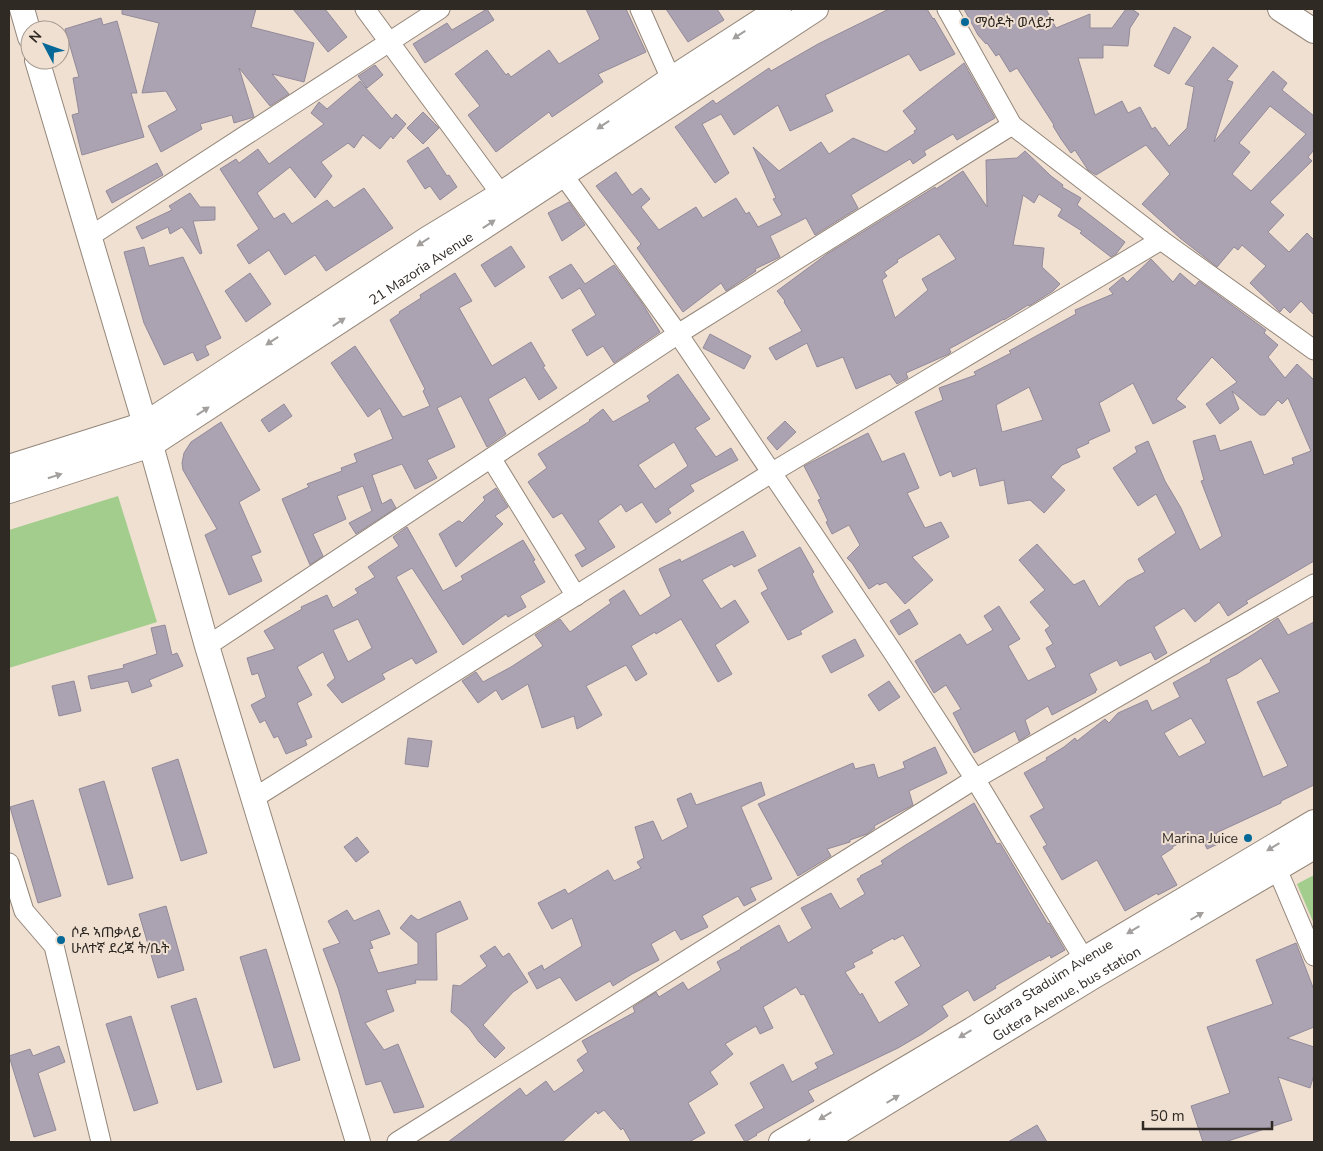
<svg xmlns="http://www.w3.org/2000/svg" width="1323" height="1151" font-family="'Nunito Sans','Noto Sans Ethiopic',sans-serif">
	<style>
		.green { fill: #a2cd8d }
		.building { fill: #aba2b2; stroke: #938a9a; fill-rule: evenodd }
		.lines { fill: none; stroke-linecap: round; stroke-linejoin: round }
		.minor-casing { stroke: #948679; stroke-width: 21 }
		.major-casing { stroke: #948679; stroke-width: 26 }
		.minor { stroke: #fff; stroke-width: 19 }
		.major { stroke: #fff; stroke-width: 24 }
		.oneway { fill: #a29f9d }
		.poi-dot { fill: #056897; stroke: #efe0d2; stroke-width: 2 }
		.labels { text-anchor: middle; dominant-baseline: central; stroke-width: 4; stroke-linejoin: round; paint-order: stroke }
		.poi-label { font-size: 14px; fill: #302a25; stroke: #efe0d2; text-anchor: start }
		.street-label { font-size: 14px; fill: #302a25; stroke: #efe0d2 }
	</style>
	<rect width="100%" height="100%" fill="#efe0d2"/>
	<g class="green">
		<path d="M118,496L157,622L9,668V530Z"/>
		<path d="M1314,875V924L1297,884Z"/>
	</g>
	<g class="building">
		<path d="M122,9H256L251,27L314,43L304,82L272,74L289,94L270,106L239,68L254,117L234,123L232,115L200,124L202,129L161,152L148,126L177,110L166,91L142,93L159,23L122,14Z"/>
		<path d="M293,9H325L347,37L328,52Z"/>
		<path d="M487,9L494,20L425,63L413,44L447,23L452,30Z"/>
		<path d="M586,9H626L646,52L598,74L603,82L552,117L549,112L496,152L468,115L480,106L455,74L487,50L506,75L508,73L511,77L549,50L559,64L600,39Z"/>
		<path d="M666,9H717L724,20L688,42Z"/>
		<path d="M889,9H927L933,19L934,18L955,54L920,71L909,54L825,95L833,111L790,131L778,105L734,135L721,114L702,124L729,173L715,183L675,127L713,100L716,104L769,68L771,71L818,44Z"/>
		<path d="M964,9H1046L1056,28L1090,14V28H1112L1126,9H1132L1139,14L1130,28L1128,46L1103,45V58H1078L1095,115L1122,101L1128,113L1140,107L1152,129L1155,127L1169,146L1187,128L1194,87L1185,84L1213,47L1238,66L1227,80L1233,82L1214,142L1273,71L1287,83L1282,90L1314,116V150L1308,157L1312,161L1270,202L1284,215L1268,232L1289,252L1307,233L1314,240V315L1301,301L1290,313L1284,307L1280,312L1250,283L1266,266L1242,245L1238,250L1234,247L1217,267L1180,238L1142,204L1170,174L1146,145L1096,175L1088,170L1075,150L1071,153L1061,139L1053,126L1054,125L1017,68L1010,72L999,54L996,56L987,43L986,44L978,35ZM1270,106L1306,134L1251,191L1232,174L1250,152L1239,143Z"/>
		<path d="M101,18L103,25L117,21L137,93H131L144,137L82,155L72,115L79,113L73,78L79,77L65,29Z"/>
		<path d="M1174,27L1191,37L1169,74L1154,66Z"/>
		<path d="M964,63L995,118L957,140L953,134L924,151L926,155L913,164L910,159L851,195L858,208L815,235L806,218L770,236L780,257L755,269L756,271L726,291L721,283L683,312L637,248L641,244L596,186L616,172L632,195L641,188L650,199L641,207L659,230L696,207L703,218L736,198L746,214L749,212L758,227L782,215L773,199L776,198L753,147L779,171L821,142L829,154L853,138L886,152L915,133L914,131L917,129L903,111Z"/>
		<path d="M375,65L383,75L367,88L358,76Z"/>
		<path d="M360,81L392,119L396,114L406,124L393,139L391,136L380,149L363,135L354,148L348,143L321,162L332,176L315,198L290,167L257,193L274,219L284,213L292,224L327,200L334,208L364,188L393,228L326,271L315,255L285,275L269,250L249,264L237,245L259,229L220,169L236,159L239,163L258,149L269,164L324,124L311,113L319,102L327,109Z"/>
		<path d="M423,112L439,128L423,144L407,128Z"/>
		<path d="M428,147L447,176L449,175L457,187L440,200L430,186L425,189L407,161Z"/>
		<path d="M1025,151L1051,176L1063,185L1062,187L1081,198L1077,205L1125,242L1116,254L1111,257L1080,233L1082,231L1058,216L1062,209L1039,194L1034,203L1023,195L1013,245L1044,248L1042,267L1060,284L1053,291L1029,306L1028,305L1004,320V319L949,349L951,352L949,354L906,373L908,378L897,384L890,374L856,389L843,357L817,367L807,343L776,360L769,348L802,331L784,302L785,301L777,291L827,254L935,187L936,189L963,171L987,207L986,160L1017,158ZM939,234L956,259L922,279L928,290L895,318L882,280L887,276L884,272L898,262L897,260Z"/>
		<path d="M157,163L163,175L112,203L106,191Z"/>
		<path d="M190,193L200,207H215V220L193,221L202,253L200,254L182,227L170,234L168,227L142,239L136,227L172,210L169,206Z"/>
		<path d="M569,202L585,225L562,241L548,213Z"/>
		<path d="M511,246L525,267L495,287L481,265Z"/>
		<path d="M144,247L149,266L183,257L221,338L205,346L209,355L197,361L193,352L164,365L144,323L124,252Z"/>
		<path d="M1151,259L1173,282L1180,273L1195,286L1199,281L1266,330L1264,333L1278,345L1268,357L1285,378L1297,364L1314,380V561L1246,601L1248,603L1228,616L1219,602L1195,622L1184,608L1154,627L1167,653L1155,660L1151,652L1120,666L1117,660L1089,674L1097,690L1095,691L1096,692L1052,715L1048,706L1025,720L1030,734L1019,741L1015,731L974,753L953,713L961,709L946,685L934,693L915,661L960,634L967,645L993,630L984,616L999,606L1020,639L1008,646L1028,681L1056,667L1046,648L1053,644L1045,630L1050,626L1030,602L1045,590L1019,560L1037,544L1074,585L1084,580L1099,607L1127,581L1145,572L1138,559L1176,533L1156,494L1138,506L1113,468L1137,452L1135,447L1148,441L1165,481L1181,508L1200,550L1222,536L1201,481L1204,480L1193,441L1215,435L1220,451L1251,441L1264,475L1294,464L1292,458L1311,451L1288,398L1282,404L1278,400L1265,415H1260L1232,391L1239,409L1220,424L1206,404L1237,382L1212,357L1176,399L1186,407L1153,424L1133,383L1099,403L1110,431L1088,441L1089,443L1076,449L1080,457L1062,465L1051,477L1065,490L1044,513L1030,500L1008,504L1004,480L980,486L976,468L953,477L951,471L940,476L915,412L943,400L939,388L976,375L974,372L1011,353L1009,351L1076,314L1075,310L1113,294L1109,289L1123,277L1127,282ZM1029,387L1043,420L1002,432L996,405Z"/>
		<path d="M571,264L585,284L614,265L642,303L660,332L614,363L603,346L587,356L572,330L596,315L580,288L562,299L549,277Z"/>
		<path d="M250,273L271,304L246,322L225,291Z"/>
		<path d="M455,273L472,301L459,308L492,366L531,342L545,366L543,367L557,388L539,400L525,377L488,399L506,434L487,447L461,396L437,408L455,447L427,460L437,478L415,489L402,464L372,475L382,504L391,499L396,508L356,534L349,523L372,511L363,486L337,496L346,519L313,534L323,556L310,565L282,499L309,487L307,484L342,471L341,468L357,462L354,454L393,439L380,408L368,417L331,363L355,346L403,417L430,406L423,391L425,389L390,320L400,313L399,312L421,298L420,295Z"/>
		<path d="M710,334L751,356L744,369L703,348Z"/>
		<path d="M678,374L710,419L695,428L716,457L731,448L738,460L690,485L694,491L668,509L671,513L656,523L642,502L626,512L621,504L598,521L615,547L582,567L575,555L586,549L562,513L553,518L528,482L547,468L538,454L590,421L589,420L603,409L613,422L650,401L647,396ZM674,442L688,466L655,489L638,465Z"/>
		<path d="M284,404L292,416L269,432L261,420Z"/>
		<path d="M785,421L796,432L777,450L767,438Z"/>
		<path d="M221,422L260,490L239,502L261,552L251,556L262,581L229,595L205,535L217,529L183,470L182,463L184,453L191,442Z"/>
		<path d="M868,433L882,462L904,453L919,488L907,493L925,528L941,522L949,537L912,557L933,580L905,604L886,582L879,585L878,583L869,589L852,563L847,558L860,545L849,525L832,534L826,522L828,521L818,500L821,499L804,466Z"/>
		<path d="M496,488L508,507L495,516L503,524L456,567L439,534L458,521H460L462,523L485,500L483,497Z"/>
		<path d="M407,527L443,591L463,580L461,576L523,540L535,560L533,561L545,582L520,596L526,607L508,617L506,614L463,645L412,568L396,577L437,652L416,664L412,658L382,674L385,679L342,703L327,685L335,678L323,652L297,667L312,695L297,703L312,737L305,740L307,745L286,754L278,736L274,738L265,720L260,723L251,705L266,697L258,673L252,675L247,658L275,649L264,631L302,609L301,607L327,595L333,608L358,593L355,589L375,577L368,567L399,546L393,537ZM358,619L372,648L348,662L333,630Z"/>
		<path d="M743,531L756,556L734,567L732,564L702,580L721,609L735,600L749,622L715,645L732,674L718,682L681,619L656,634L655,632L631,646L647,674L636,681L626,665L586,686L602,715L577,729L574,716L542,728L528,684L502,700L496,690L478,703L462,681L476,672L483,682L511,667L543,646L535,635L560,619L570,632L611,603L609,600L624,590L640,616L671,596L659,569L680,559L681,562Z"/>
		<path d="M800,547L814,572L812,574L819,588L833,612L800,631L802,634L788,640L761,593L768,589L758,570Z"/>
		<path d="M909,609L918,624L899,635L890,621Z"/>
		<path d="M1278,618L1288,635L1314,622V785L1281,801V803L1216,833L1220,843L1207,849L1200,833L1172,847L1173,848L1161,856L1177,885L1158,895L1157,893L1125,911L1097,860L1062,880L1043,847L1047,845L1030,816L1044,808L1024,773L1047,760L1046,758L1064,747L1075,738L1077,741L1105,719L1109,723L1118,713L1147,700L1152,711L1180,697L1173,683L1211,662L1210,660L1249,637ZM1261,658L1280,692L1257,702L1288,766L1263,777L1226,679L1237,674ZM1191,718L1206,743L1179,757L1164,733Z"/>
		<path d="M165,625L172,655L177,653L183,666L149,680L152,686L132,693L128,681L91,689L88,676L124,668L123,665L157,654L151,628Z"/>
		<path d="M855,639L864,656L831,673L822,656Z"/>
		<path d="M74,681L81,711L59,716L52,686Z"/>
		<path d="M889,681L900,697L879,711L868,695Z"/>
		<path d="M408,738L432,741L428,767L405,764Z"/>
		<path d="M935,747L947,773L909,791L913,805L874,826L875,828L867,834L850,840V842L827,849L831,856L798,876L758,804L853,763L855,769L874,764L878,778L905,768L903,762Z"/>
		<path d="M178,759L207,853L181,861L152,768Z"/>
		<path d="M104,781L133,878L108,885L79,789Z"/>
		<path d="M761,782L765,795L741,807L772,879L750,888L756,900L744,906L738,896L702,916L708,927L681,940L675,930L651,944L659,960L632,974L613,986L610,981L576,1001L560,977L537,989L528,973L542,965L544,970L582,946L572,918L552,929L538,903L565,889L568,894L608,870L614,881L641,868L637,862L644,858L635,827L653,821L662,841L688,827L677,799L691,793L696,805Z"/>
		<path d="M33,800L61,896L38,903L10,807Z"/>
		<path d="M974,803L997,844L1000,843L1048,924L1049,923L1065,950L1051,958L1050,955L1040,961V960L995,986L996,988L974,1001L968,990L942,1006L948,1016L922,1034L898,1048L808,1091L814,1101L756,1134L757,1135L745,1142L735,1125L764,1108L750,1083L783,1064L792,1082L818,1068L815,1063L834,1054L804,994L801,995L796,987L763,1007L773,1028L760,1034L756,1026L725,1044L733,1054L710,1072L718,1084L688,1103L705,1133L689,1142H631L623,1128L621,1130L604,1110L598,1114L596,1111L562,1142H448L520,1088L526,1096L546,1081L554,1092L584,1071L577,1060L588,1052L582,1041L635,1012L633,1007L656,992L659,997L683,982L688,990L721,970L717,962L741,949L740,948L779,925L788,943L812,928L801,908L831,893L840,909L865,894L857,879L861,877L860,876L883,864L881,861L904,846ZM903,935L921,966L895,982L909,1005L879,1023L862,993L860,995L845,972L855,967L853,963L873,953L871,950L893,938L894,940Z"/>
		<path d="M357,837L369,852L356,862L344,847Z"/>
		<path d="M460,901L468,919L436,933L437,980H415L416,983L386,990L394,1011L365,1023L384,1050L398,1044L424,1107L394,1113L381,1081L366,1085L338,988L323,949L340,943L328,921L347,910L354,921L379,910L390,934L370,941L373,948L369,949L378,973L418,964V943L400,928L411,915L418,920Z"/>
		<path d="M166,906L184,970L158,978L139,914Z"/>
		<path d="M1296,943L1314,990V1027L1287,1038L1314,1047V1075L1310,1088L1278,1077L1292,1120L1225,1142H1203L1191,1106L1230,1093L1207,1027L1273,1004L1256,960Z"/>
		<path d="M495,946L503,957L509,953L528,982L513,992L483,1025L505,1048L495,1058L479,1042L469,1028L451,1012L453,985L460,986L487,966L480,956Z"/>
		<path d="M266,949L300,1060L274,1068L240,957Z"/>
		<path d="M196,998L222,1082L197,1090L171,1006Z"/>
		<path d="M131,1016L158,1103L134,1111L106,1024Z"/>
		<path d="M59,1046L65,1062L38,1073L56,1130L34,1137L9,1056L30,1049L33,1056Z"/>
		<path d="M1037,1125L1047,1142H1008Z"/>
	</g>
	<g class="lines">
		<defs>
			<g id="minor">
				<path d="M365,9L501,194"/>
				<path d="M640,9L671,79"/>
				<path d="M947,9L1012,125L1161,240L1314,350"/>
				<path d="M556,165L678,334L892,651L975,779L1084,959L1089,972"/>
				<path d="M89,237L440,9"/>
				<path d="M491,458L576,596"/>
				<path d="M207,646L678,334L1012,125"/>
				<path d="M254,798L771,473L1161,240"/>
				<path d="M9,863L24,911L54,946L101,1142"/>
				<path d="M1277,869L1314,956"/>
				<path d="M397,1142L975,779L1314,584"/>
			</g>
			<g id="major">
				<path d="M22,9L30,37"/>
				<path d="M1280,9L1314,31"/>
				<path d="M37,60L145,424L207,646L358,1142"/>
				<path d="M9,467L145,424L427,239L501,194L671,79L779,9"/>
				<path id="s1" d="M9,491L151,445L816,9"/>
				<path id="s2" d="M781,1142L973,1029L1084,959L1314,822"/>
				<path id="s3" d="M822,1142L1091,978L1314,847"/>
			</g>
		</defs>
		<use href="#minor" class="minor-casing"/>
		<use href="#major" class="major-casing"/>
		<use href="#minor" class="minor"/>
		<use href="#major" class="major"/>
	</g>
	<defs><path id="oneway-solid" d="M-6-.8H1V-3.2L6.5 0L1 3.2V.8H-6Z" transform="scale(1.25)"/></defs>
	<g class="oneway">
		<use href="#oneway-solid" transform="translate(739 35) rotate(147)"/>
		<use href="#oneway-solid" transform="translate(603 125) rotate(146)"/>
		<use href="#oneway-solid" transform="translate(489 224) rotate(-33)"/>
		<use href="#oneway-solid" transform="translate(423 242) rotate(147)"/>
		<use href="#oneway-solid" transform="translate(339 322) rotate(-33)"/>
		<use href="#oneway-solid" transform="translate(272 341) rotate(147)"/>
		<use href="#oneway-solid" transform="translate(203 411) rotate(-33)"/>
		<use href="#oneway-solid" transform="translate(55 476) rotate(-18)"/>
		<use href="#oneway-solid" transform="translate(1273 847) rotate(149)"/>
		<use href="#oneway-solid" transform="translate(1197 916) rotate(-30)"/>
		<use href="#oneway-solid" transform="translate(1133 930) rotate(149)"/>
		<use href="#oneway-solid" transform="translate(965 1034) rotate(149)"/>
		<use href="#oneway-solid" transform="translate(893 1099) rotate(-31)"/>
		<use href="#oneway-solid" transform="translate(825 1116) rotate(149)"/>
	</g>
	<g class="poi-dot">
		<circle cx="965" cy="22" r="5"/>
		<circle cx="1248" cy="838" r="5"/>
		<circle cx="61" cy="940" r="5"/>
	</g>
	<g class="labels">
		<g class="poi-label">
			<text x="975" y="22">ማዕዶት ወላይታ</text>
			<text x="1238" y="838" text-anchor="end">Marina Juice</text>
			<text x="71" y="932">ሶዶ ኣጠቃላይ<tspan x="71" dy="16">ሁለተኛ ደረጃ ት/ቤት</tspan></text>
		</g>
		<g class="street-label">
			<text stroke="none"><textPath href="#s1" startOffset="472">21 Mazoria Avenue</textPath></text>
			<text stroke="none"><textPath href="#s2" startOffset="311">Gutara Staduim Avenue</textPath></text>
			<text stroke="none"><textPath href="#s3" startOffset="286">Gutera Avenue, bus station</textPath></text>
		</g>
	</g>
	<rect width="1323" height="1151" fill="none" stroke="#302a25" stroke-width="20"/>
	<g transform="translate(45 45) rotate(311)"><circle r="24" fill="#efe0d2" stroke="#a3978d"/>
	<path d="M0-4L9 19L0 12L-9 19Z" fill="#056897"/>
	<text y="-8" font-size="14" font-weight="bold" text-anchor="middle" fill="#302a25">N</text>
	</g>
	<path d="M1143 1121v8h129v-8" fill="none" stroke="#302a25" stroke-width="2.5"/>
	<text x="1150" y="1121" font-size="15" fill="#302a25" stroke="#efe0d2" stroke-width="4" paint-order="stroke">50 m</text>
</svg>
